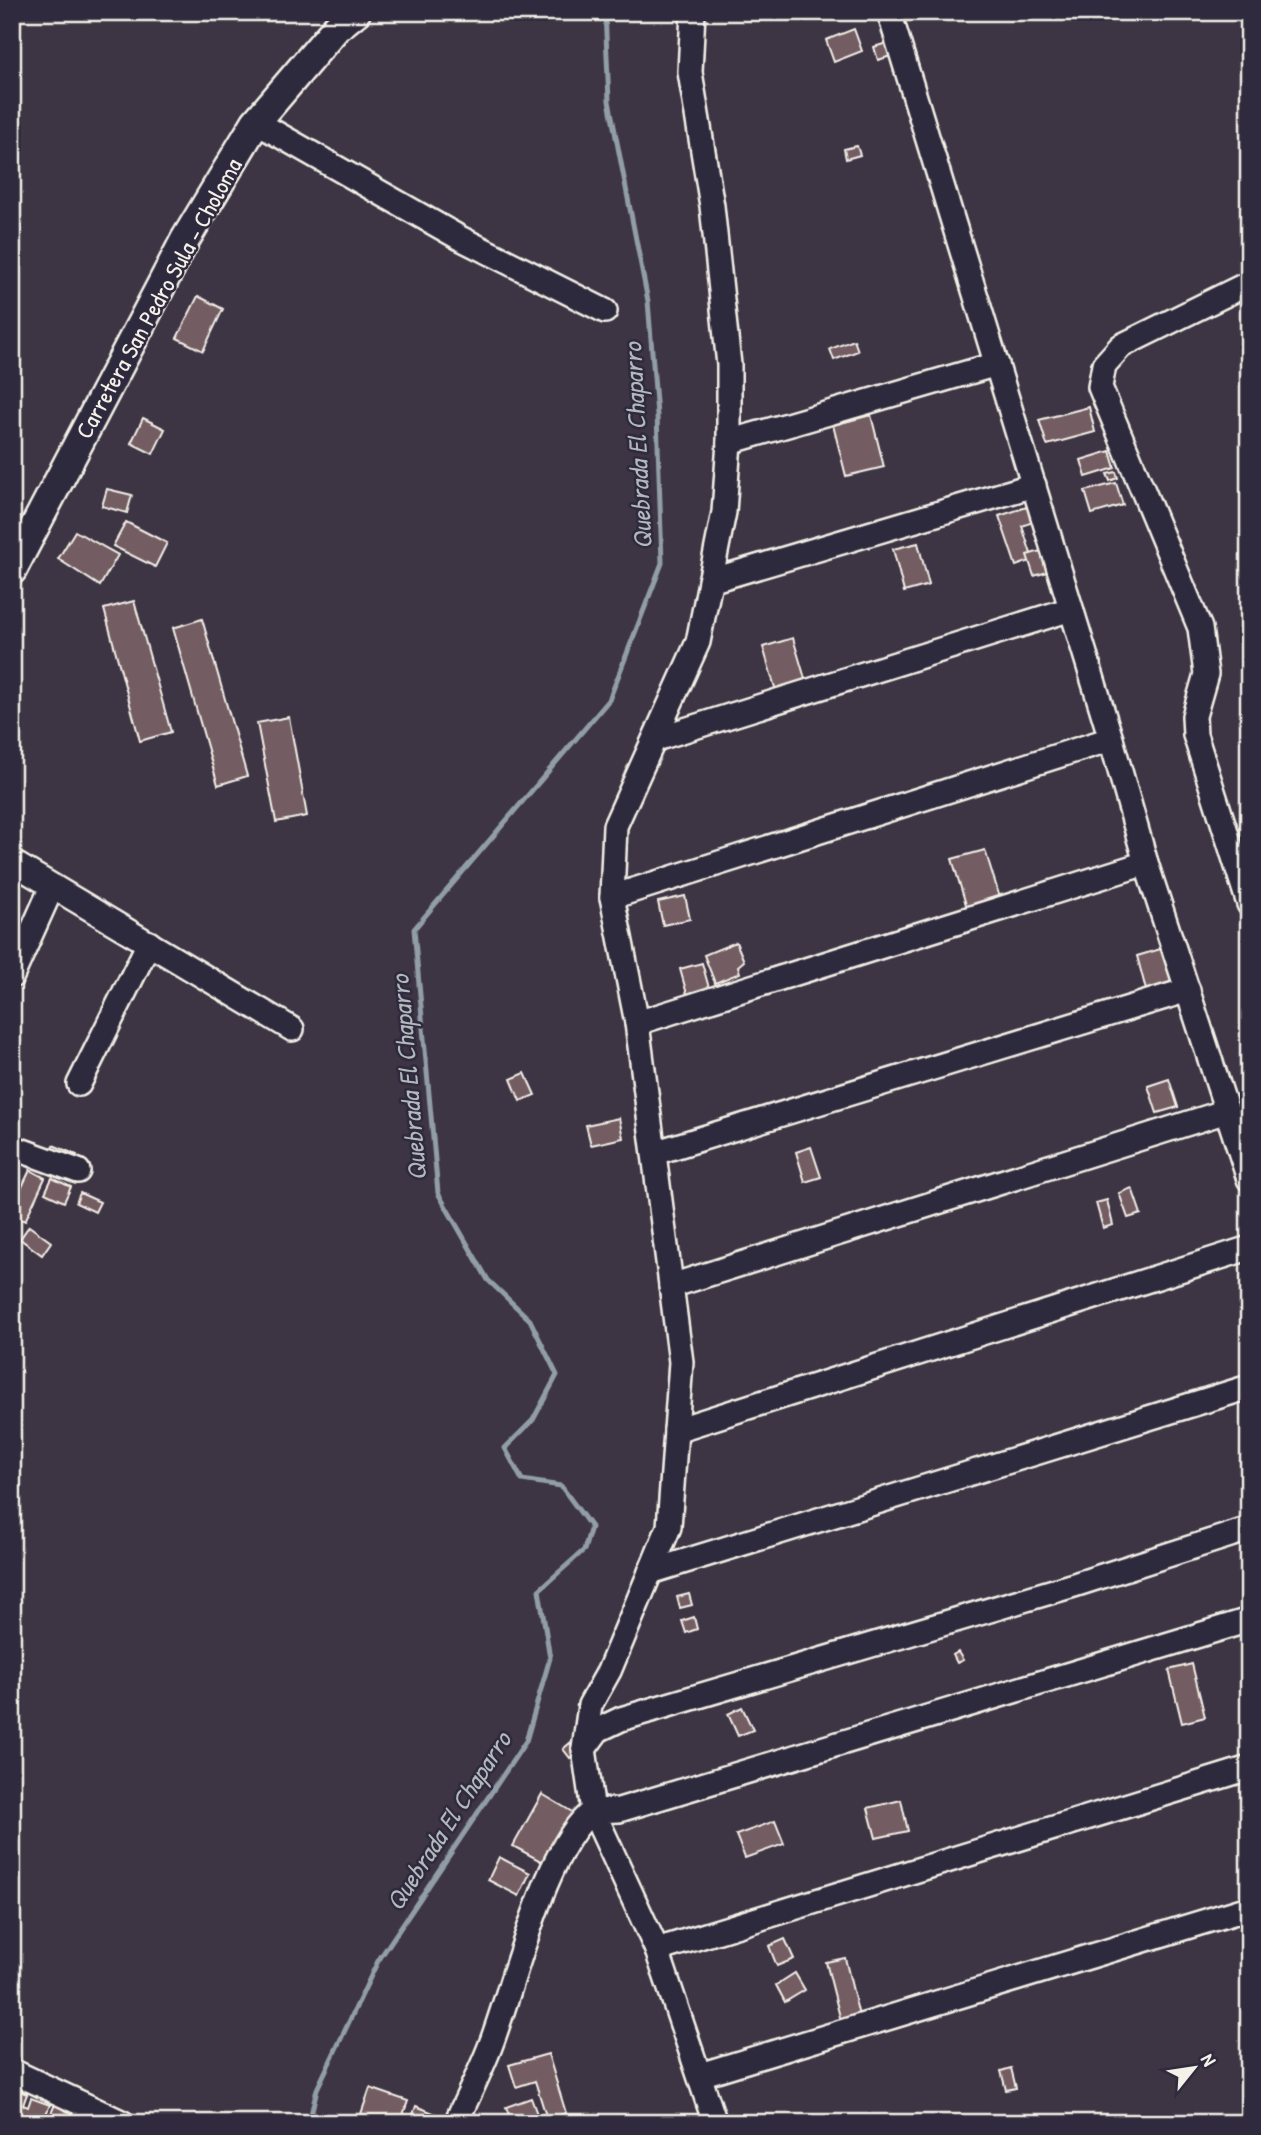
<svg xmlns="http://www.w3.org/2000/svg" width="1261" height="2135" font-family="'Patrick Hand',sans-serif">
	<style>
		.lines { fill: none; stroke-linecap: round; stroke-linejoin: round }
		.stream { stroke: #929ea7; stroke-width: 5 }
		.building { fill: #735c62; stroke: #f4f1e8; stroke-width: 2 }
		.minor-casing { stroke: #f4f1e8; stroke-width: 28 }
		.major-casing { stroke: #f4f1e8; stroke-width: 33 }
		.minor { stroke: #2f2a3d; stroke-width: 23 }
		.major { stroke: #2f2a3d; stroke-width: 28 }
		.labels { text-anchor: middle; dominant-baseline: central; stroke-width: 5; stroke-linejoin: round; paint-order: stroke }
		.street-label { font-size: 24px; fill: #f4f1e8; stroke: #2f2a3d }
		.water-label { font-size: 26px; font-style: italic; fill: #b2b9bc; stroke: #2f2a3d }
	</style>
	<rect width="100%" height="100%" fill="#3d3444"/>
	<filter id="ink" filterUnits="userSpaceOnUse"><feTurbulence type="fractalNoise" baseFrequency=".0143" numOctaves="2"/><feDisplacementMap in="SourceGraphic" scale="14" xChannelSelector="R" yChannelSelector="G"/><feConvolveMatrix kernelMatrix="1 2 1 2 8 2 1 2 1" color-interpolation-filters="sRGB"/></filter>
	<g filter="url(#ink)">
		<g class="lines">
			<path class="stream" d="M309,2123L317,2089L378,1961L526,1741L550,1658L539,1590L584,1550L591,1527L561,1486L522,1480L505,1448L533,1420L557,1375L530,1320L488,1280L438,1193L414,929L609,700L662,563L657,415L648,301L609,101L605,12"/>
		</g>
		<g class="building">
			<path d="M854,29L862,51L834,62L826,40Z"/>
			<path d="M887,43L891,56L878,60L874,47Z"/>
			<path d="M857,146L860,155L846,159L844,149Z"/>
			<path d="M198,296L223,309L203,351L177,338Z"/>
			<path d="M854,340L858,351L834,360L830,349Z"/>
			<path d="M1089,407L1095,432L1047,445L1039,420Z"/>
			<path d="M871,415L884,467L846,476L833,425Z"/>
			<path d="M143,418L165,429L153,454L131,443Z"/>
			<path d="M1110,451L1115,468L1086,477L1081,460Z"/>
			<path d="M1116,472L1118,478L1110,481L1107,474Z"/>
			<path d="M1116,483L1123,505L1092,514L1085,491Z"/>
			<path d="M107,489L132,495L127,513L102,506Z"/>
			<path d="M1033,505L1038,520L1022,526L1033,560L1016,566L999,516Z"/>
			<path d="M126,522L167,543L155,567L113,546Z"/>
			<path d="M75,531L118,555L100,586L58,559Z"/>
			<path d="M918,543L929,585L904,592L893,549Z"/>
			<path d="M1048,549L1054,570L1034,576L1027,555Z"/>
			<path d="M134,601L171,732L140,741L104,609Z"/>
			<path d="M202,619L247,776L218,785L173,628Z"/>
			<path d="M793,638L806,682L776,691L763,647Z"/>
			<path d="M289,717L307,816L276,822L257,723Z"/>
			<path d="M985,850L1001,901L968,911L952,859Z"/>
			<path d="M685,896L690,919L663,925L658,902Z"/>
			<path d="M736,942L744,961L738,966L740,973L715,983L704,955Z"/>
			<path d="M1164,948L1174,982L1146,990L1137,956Z"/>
			<path d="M702,963L709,988L687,994L680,969Z"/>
			<path d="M525,1073L535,1095L520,1101L511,1079Z"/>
			<path d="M1169,1079L1178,1107L1157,1113L1148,1086Z"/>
			<path d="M619,1118L623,1138L591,1145L586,1125Z"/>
			<path d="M53,1145L77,1155L74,1163L50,1153Z"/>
			<path d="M811,1147L821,1177L805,1182L796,1152Z"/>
			<path d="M12,1160L20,1164L12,1181Z"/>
			<path d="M30,1170L45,1178L25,1221L12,1215V1208Z"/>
			<path d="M52,1178L71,1187L64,1202L45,1193Z"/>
			<path d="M1132,1188L1141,1214L1128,1218L1119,1193Z"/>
			<path d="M80,1193L100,1202L95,1212L76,1203Z"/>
			<path d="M1107,1200L1113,1225L1103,1228L1096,1203Z"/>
			<path d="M29,1226L51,1242L42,1255L20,1239Z"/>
			<path d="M689,1594L692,1605L680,1608L677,1597Z"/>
			<path d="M694,1617L697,1629L686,1633L682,1621Z"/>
			<path d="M958,1652L963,1660L957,1663L953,1655Z"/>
			<path d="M1192,1664L1205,1717L1182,1723L1169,1670Z"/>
			<path d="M742,1707L753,1730L738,1736L728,1714Z"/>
			<path d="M570,1743L577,1752L570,1758L563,1749Z"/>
			<path d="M542,1794L574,1813L546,1864L513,1846Z"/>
			<path d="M901,1800L908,1831L876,1838L868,1808Z"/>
			<path d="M775,1821L784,1844L745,1858L736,1835Z"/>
			<path d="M499,1857L530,1873L519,1896L488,1880Z"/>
			<path d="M785,1939L794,1959L777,1966L769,1946Z"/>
			<path d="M845,1958L861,2024L843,2029L826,1962Z"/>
			<path d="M795,1973L805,1990L785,2002L776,1985Z"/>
			<path d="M548,2054L566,2113L547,2119L535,2081L516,2087L509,2065Z"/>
			<path d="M1011,2068L1016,2088L1006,2090L1001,2071Z"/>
			<path d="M12,2088L27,2094L23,2105L28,2107L31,2098L50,2105L42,2123L12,2122Z"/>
			<path d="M370,2088L408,2101L400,2123H386L361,2114Z"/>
			<path d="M531,2098L540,2122L512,2123L506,2107Z"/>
			<path d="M55,2104L94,2122V2123H47Z"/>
			<path d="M416,2106L451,2120L450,2123H410Z"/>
		</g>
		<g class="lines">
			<defs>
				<g id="minor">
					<path d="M889,12L1111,739L1146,863L1249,1179"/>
					<path d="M256,122L460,238L605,311"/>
					<path d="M1249,283L1121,346L1104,365L1100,387L1200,628L1206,674L1194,716L1195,735L1249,904"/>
					<path d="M729,442L997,364"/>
					<path d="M710,581L1034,485"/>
					<path d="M656,739L1071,609"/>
					<path d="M12,862L292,1029"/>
					<path d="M612,897L1111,739"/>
					<path d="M12,976L52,887"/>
					<path d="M637,1023L1146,863"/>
					<path d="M79,1084L149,943"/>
					<path d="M12,1147L78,1171"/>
					<path d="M654,1153L1188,990"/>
					<path d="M671,1286L1227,1111"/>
					<path d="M676,1430L1249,1248"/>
					<path d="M650,1572L1249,1387"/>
					<path d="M584,1749L598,1730L621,1719L1074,1585L1249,1529"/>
					<path d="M657,1950L1249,1768"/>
					<path d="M12,2071L123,2123"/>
					<path d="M700,2075L1249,1908"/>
					<path d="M456,2123C467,2097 481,2071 491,2044C513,1987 546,1844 593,1811L584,1749L590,1705L609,1671L669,1527L681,1362L637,1023L612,897L615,826L698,642L724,512L729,442V365L712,206L690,72L693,12"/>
					<path d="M715,2123L657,1950L593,1811L619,1810L1249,1620"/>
				</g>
				<path id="major" d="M12,570L185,240L256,122L336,28L356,12"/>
			</defs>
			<use href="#minor" class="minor-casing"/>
			<use href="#major" class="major-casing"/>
			<use href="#minor" class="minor"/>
			<use href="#major" class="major"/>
		</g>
	</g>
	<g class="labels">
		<g class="street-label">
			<text transform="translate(158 298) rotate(-61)">Carretera San Pedro Sula - Choloma</text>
		</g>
		<g class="water-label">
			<text transform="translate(637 446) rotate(-93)">Quebrada El Chaparro</text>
			<text transform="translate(408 1078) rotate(-95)">Quebrada El Chaparro</text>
			<text transform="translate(448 1821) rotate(-57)">Quebrada El Chaparro</text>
		</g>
	</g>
	<rect width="1261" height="2135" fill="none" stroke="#2f2a3d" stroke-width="42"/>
	<rect x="21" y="21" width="1219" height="2093" fill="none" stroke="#f4f1e8" stroke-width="2.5" filter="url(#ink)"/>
	<g transform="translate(1194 2068) rotate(60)" stroke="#2f2a3d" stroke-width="5" paint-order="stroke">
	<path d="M0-5L12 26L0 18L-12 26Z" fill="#f4f1e8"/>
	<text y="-10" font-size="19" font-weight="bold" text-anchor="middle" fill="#f4f1e8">N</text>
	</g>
</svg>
